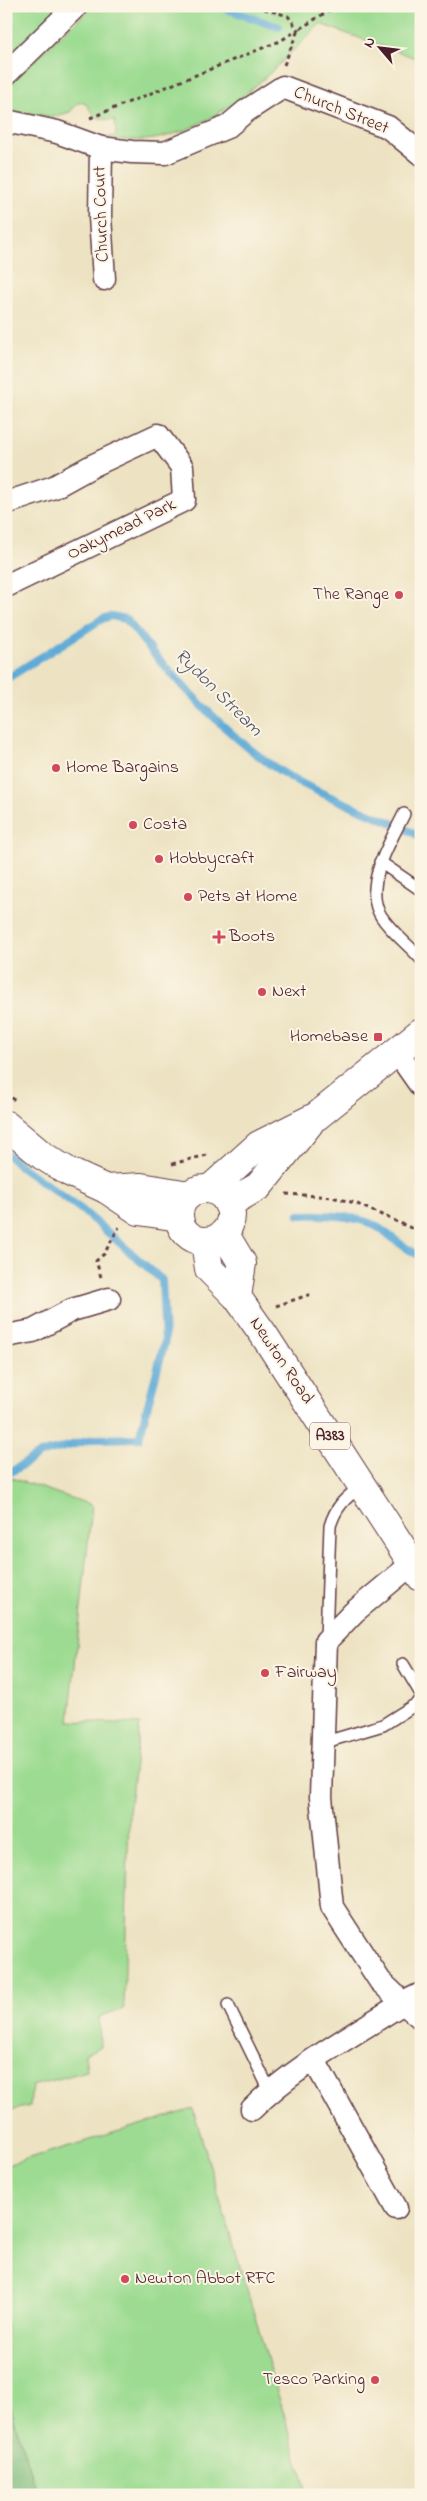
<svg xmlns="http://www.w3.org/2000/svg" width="427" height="2501" font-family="'Indie Flower',sans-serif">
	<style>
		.green { fill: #9cdb91; stroke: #737d5e }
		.forest { fill: #7dbb7b; stroke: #646d53 }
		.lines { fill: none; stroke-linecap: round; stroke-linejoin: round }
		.stream { stroke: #5faad7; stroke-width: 8 }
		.service-casing { stroke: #623c42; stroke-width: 14 }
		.minor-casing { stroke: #623c42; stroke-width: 25 }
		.secondary-casing { stroke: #623c42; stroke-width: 30 }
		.primary-casing { stroke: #623c42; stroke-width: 30 }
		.path { stroke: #623c42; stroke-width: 3; stroke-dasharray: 4 4; stroke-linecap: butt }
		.service { stroke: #fff; stroke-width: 11 }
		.minor { stroke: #fff; stroke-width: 22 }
		.secondary { stroke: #fff; stroke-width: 28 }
		.primary { stroke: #fff; stroke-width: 28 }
		.poi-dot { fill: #d1495b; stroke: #fcf5e5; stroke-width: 2 }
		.labels { text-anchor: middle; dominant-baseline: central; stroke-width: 4; stroke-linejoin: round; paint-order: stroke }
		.shield { fill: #fcf5e5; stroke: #7f5f63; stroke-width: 1 }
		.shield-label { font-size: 16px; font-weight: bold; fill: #4a1f2b }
		.street-label { font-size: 18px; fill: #4a1f2b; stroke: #fcf5e5 }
		.poi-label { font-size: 18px; fill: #4a1f2b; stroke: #fcf5e5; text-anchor: start }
		.water-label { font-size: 19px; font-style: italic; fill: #525770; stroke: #fcf5e5 }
	</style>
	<rect width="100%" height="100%" fill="#fcf5e5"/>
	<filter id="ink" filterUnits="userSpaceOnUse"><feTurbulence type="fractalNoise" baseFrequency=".02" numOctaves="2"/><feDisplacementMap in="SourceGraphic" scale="10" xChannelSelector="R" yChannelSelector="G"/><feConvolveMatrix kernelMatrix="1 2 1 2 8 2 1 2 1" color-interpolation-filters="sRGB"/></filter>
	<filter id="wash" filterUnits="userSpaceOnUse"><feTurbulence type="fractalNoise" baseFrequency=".0096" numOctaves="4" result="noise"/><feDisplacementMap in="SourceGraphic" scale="20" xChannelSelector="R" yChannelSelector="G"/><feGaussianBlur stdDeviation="1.12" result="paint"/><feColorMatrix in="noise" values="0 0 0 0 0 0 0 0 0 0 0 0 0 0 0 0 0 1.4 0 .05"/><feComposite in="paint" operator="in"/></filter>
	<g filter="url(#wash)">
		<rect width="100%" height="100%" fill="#ede3c3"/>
		<g class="green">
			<path d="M6,6H64L16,50L6,41Z"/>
			<path d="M93,6H421V60L320,24C274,70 224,124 159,138C143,142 124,139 108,140V137L116,136L115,120C94,120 96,116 84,102L78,103L70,112L53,117L6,110L7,86Z"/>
			<path d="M6,1476L92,1505L69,1721L140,1724L129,1812L124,2008L99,2017L100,2047L85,2054L87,2071L32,2086L30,2106L6,2112Z"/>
			<path d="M193,2109L308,2495H37L6,2392V2165Z"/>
		</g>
		<path class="forest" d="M6,2392L37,2495H6Z"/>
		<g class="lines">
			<g class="stream">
				<path d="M217,6L279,27"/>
				<path d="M6,679L102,619L111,616L126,619C166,671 233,744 290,777C331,801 379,814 421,837"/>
				<path d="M6,1153L19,1165L82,1210L162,1280L165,1341L139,1438L93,1439L40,1454L6,1475"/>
				<path d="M299,1215C321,1214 360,1215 379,1228C394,1238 404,1249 421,1256"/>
			</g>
		</g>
	</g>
	<g filter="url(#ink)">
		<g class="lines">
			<defs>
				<g id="service">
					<path d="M404,814C391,841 362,886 381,916C391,932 409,945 421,959"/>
					<path d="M380,862L421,890"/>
					<path d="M326,1638L330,1526C336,1506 346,1497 362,1486"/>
					<path d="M403,1664L421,1694"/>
					<path d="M322,1743L383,1725L421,1701"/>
					<path d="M228,2005L270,2091"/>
				</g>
				<g id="minor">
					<path d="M6,74L76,6"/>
					<path d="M6,121L57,132L101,148L132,152L165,153L227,127L246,111L283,87L388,127L421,154"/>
					<path d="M101,148L100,216L104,279"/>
					<path d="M6,503L54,487L94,465L158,435L182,467L184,500L6,586"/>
					<path d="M397,1052L421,1086"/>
					<path d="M6,1336L33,1331L72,1310L109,1299"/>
					<path d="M421,1994L403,2003L421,2018"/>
					<path d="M314,2060L396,2208"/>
					<path d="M252,2109C295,2066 352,2036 403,2003L380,1981L332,1907L321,1797L326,1641L354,1612L413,1563"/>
				</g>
				<g id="secondary">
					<path d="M6,1125L43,1156L69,1172L106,1189L139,1211L179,1217"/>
					<path d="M106,1189L141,1187L189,1195"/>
				</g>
				<g id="primary">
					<path d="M210,1189L259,1145L317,1116L421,1032"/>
					<circle cx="205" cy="1215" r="26"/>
					<path d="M228,1204L259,1186L309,1124"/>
					<path d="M224,1233L242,1263L237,1297"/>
					<path d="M205,1241L209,1269L237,1297L264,1335L421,1577"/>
				</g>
			</defs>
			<use href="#service" class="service-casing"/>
			<use href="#minor" class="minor-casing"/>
			<use href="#secondary" class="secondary-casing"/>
			<use href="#primary" class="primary-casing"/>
			<g class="path">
				<path d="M284,65L298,30L336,6"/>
				<path d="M90,118L280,41L298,30L288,16L254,6"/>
				<path d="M6,1092L14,1100"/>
				<path d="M172,1164L207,1155"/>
				<path d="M286,1194L332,1197L355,1203L411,1228L421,1224"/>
				<path d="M101,1277L96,1261L104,1254L119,1227"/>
				<path d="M276,1306L311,1294"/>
			</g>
			<use href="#service" class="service"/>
			<use href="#minor" class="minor"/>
			<use href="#secondary" class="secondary"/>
			<use href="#primary" class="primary"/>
		</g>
	</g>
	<g class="poi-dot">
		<circle cx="399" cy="595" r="5"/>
		<circle cx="56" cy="768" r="5"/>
		<circle cx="133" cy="825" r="5"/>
		<circle cx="159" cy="859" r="5"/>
		<circle cx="188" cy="897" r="5"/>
		<path d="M216.5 929.5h5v5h5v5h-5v5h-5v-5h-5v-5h5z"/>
		<circle cx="262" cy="992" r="5"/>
		<rect x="373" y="1032" width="10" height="10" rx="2.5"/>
		<circle cx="265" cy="1673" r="5"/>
		<circle cx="125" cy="2279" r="5"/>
		<circle cx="375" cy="2380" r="5"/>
	</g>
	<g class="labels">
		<rect class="shield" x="310" y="1422.5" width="40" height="27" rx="4"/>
		<g class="shield-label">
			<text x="330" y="1436">A383</text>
		</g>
		<g class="street-label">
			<text transform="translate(341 111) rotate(22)">Church Street</text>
			<text transform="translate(102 214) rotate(-92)">Church Court</text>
			<text transform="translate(122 530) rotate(-26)">Oakymead Park</text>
			<text transform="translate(281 1361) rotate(56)">Newton Road</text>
		</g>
		<g class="poi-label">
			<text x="389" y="595" text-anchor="end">The Range</text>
			<text x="66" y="768">Home Bargains</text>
			<text x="143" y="825">Costa</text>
			<text x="169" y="859">Hobbycraft</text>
			<text x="198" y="897">Pets at Home</text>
			<text x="229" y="937">Boots</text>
			<text x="272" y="992">Next</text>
			<text x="368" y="1037" text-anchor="end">Homebase</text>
			<text x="275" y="1673">Fairway</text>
			<text x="135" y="2279">Newton Abbot RFC</text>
			<text x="365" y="2380" text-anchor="end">Tesco Parking</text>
		</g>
		<g class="water-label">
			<text transform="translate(218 693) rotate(45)">Rydon Stream</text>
		</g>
	</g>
	<rect width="427" height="2501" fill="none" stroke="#fcf5e5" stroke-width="25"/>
	<g transform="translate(380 48) rotate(298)" stroke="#fcf5e5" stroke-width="4" paint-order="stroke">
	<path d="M0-4L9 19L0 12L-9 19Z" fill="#4a1f2b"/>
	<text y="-8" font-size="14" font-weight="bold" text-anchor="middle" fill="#4a1f2b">N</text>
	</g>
</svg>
